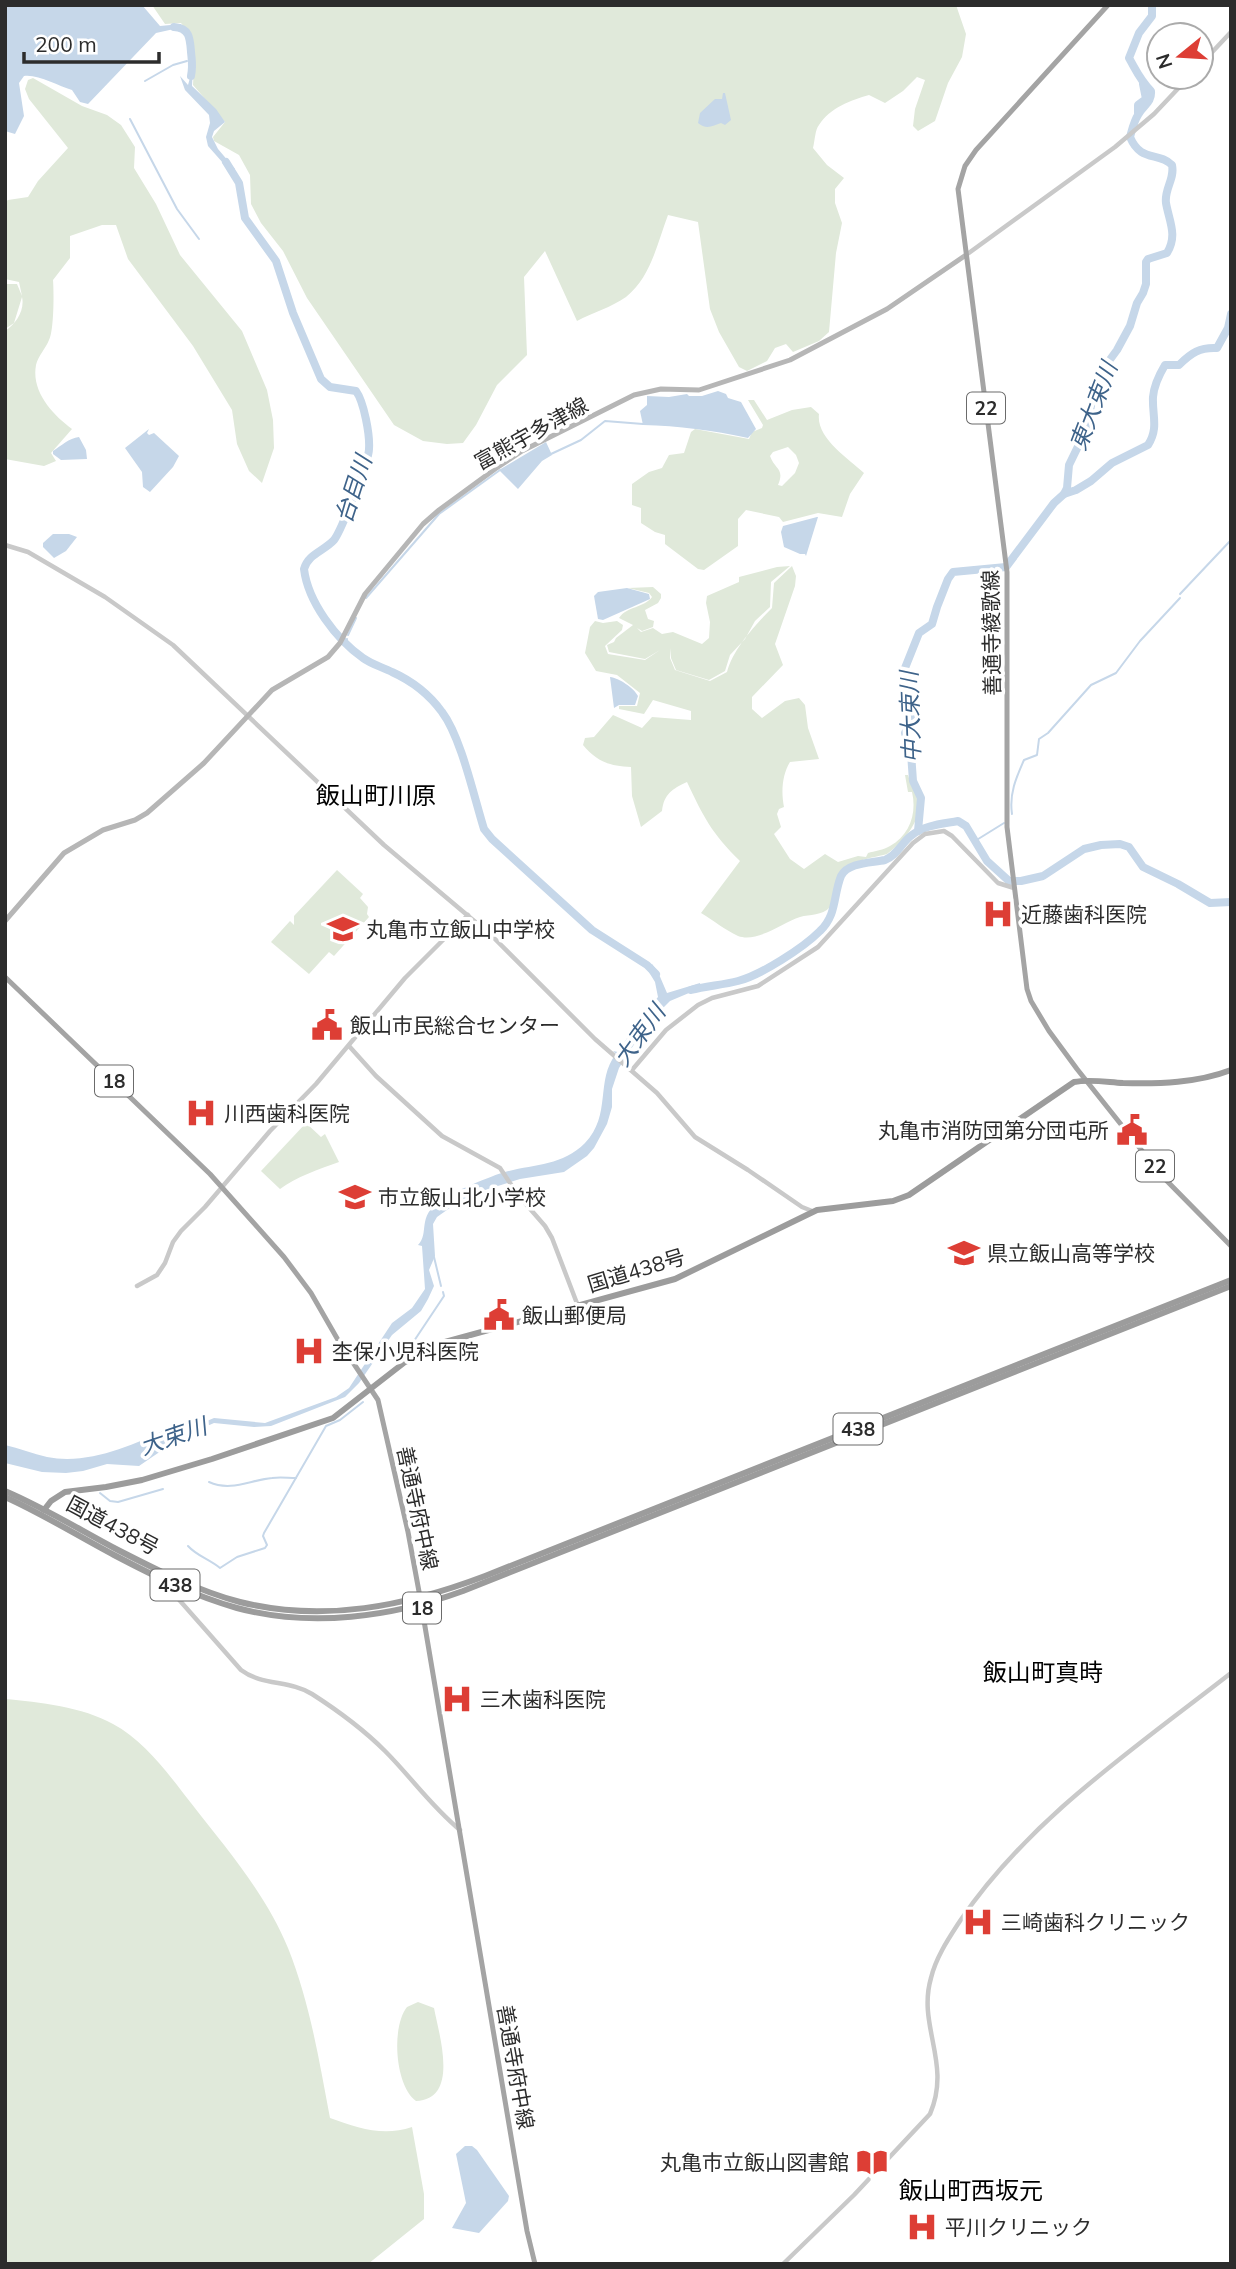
<svg xmlns="http://www.w3.org/2000/svg" width="1236" height="2269" font-family="Mulish,'Noto Sans JP',sans-serif">
	<style>
		.green { fill: #e0e9da; fill-rule: evenodd }
		.water { fill: #c6d7e9 }
		.lines { fill: none; stroke-linecap: round; stroke-linejoin: round }
		.stream { stroke: #c6d7e9; stroke-width: 2 }
		.river { stroke: #c6d7e9; stroke-width: 8 }
		.tertiary { stroke: #c9c9c9; stroke-width: 4.5 }
		.secondary { stroke: #b6b6b6; stroke-width: 5 }
		.primary { stroke: #a4a4a4; stroke-width: 5 }
		.trunk { stroke: #9c9c9c; stroke-width: 6 }
		.labels { text-anchor: middle; dominant-baseline: central; stroke-width: 7; stroke-linejoin: round; paint-order: stroke }
		.shield { fill: #fff; stroke: #6b6b6b; stroke-width: 2 }
		.shield-label { font-size: 19px; font-weight: bold; fill: #2c2c2c }
		.street-label { font-size: 21px; fill: #2c2c2c; stroke: #fff }
		.poi-label { font-size: 21px; fill: #2c2c2c; stroke: #fff; text-anchor: start }
		.water-label { font-size: 23px; font-style: italic; fill: #3e638a; stroke: #fff }
		.quarter-label { font-size: 24px; fill: #000; stroke: #fff }
	</style>
	<rect width="100%" height="100%" fill="#fff"/>
	<g class="green">
		<path d="M152,5H956L966,34L962,57L948,83L935,121L918,131L913,126L915,109L925,80L917,77L903,91L885,103L869,95C851,100 830,108 819,125C815,130 815,140 813,148L827,165L844,178L835,189V203L842,223L836,253L829,332L819,341L793,352L786,344L775,348L767,361L747,371L739,367L719,332L710,309L698,222L668,215C657,244 651,277 626,297C612,307 592,313 577,321L545,251L524,277L527,355L497,385L476,425L463,443L447,444L423,441L394,425L307,298L283,251L261,223L251,204L250,175L239,155L214,141L213,137L225,122L193,85C194,59 199,45 181,23L165,24Z"/>
		<path d="M33,78L82,106L107,115L121,125L135,147L134,168L156,204L180,255L242,331L267,390L273,420L274,448L262,483L249,471L237,444L232,410L193,346L128,259L116,225H102L70,236V258L53,280C54,292 54,331 49,340C46,348 38,356 36,365C31,392 53,415 72,429L51,453L56,461L44,466L5,459V331C16,324 25,310 22,297L14,323L5,329V284H17L22,296L19,282L5,279V202L8,200L28,197L38,181L68,148L29,99L25,89L28,80Z"/>
		<path d="M748,400H754L767,420L792,410L811,407L819,414C816,438 848,458 864,473L850,494L842,517L818,513L783,522L779,517L746,510L738,519V546L704,570L698,569L665,544V535L655,532L641,523V508L632,505V484L649,472L662,468L669,455L684,453L691,432L695,429L749,439L752,432L762,428L763,425ZM788,447L796,455L799,463L795,473L782,486L778,485C785,468 775,470 770,456L773,452Z"/>
		<path d="M790,566L771,582L770,607L755,621L745,639L730,655L725,671L709,680L676,670L671,658L670,648V658L675,670L710,681L727,672C733,649 755,625 772,608L774,583L792,566L796,576L795,586L775,644L783,665L752,697V709L762,718L785,701L799,698L805,705L808,728L819,759L790,762C782,775 781,792 784,807L779,809L777,814L781,827L774,834L790,859L804,869L825,854L838,862L858,856L866,857L868,853C874,851 884,850 890,846C910,835 917,813 912,792H908L905,775H908C910,783 916,789 918,796C924,819 904,841 887,854C868,859 842,861 839,882C837,892 836,900 830,907C822,916 810,914 800,917C782,923 757,943 738,936C725,930 713,920 701,913L740,861C712,834 703,816 687,782C672,789 664,794 662,811L641,827L632,796L631,767C610,766 597,762 583,745L585,738L594,737L613,715L642,728L652,717L691,720V711L653,700L644,714L619,709V706H637L640,693L617,675L596,671L585,653L590,627L595,621L603,623L617,621L623,625L622,630L605,646L608,654L645,660L660,650L645,659L609,652L607,645L614,642L616,638L633,625L619,618C627,606 644,608 652,597L649,593L628,588L653,587L661,594V598L658,603L645,610L648,619L654,621L653,627L642,631L637,628L641,632L653,628L662,634L673,632L702,644L709,638L710,622L706,603L707,596L739,582V577L777,567Z"/>
		<path d="M337,870L363,894L360,898L368,907L367,914L369,917L334,956L329,952L309,974L271,942L290,921L294,925V916Z"/>
		<path d="M306,1123L321,1137L325,1134L339,1162C319,1169 296,1177 280,1189L261,1171Z"/>
		<path d="M5,1699C39,1702 83,1707 113,1724C145,1741 169,1775 191,1803C226,1848 266,1894 288,1948C310,2003 319,2060 330,2118C358,2128 383,2137 412,2127L424,2194V2219L368,2264H5Z"/>
		<path d="M418,2002L434,2008C439,2035 460,2099 416,2101C395,2086 391,2027 407,2007Z"/>
	</g>
	<g class="water">
		<path d="M5,5H142L160,26L181,24L183,27L156,33L88,104L80,102L72,90C58,86 38,74 24,76L19,83L24,116L15,134L5,131Z"/>
		<path d="M193,67L192,86L216,109L225,122L214,131L212,137L218,149L235,169L231,172L208,146L206,137L210,123L209,115L185,90L180,76L188,85Z"/>
		<path d="M723,93H725L731,120L725,125L721,123C713,126 706,130 698,123L700,113L715,99H722Z"/>
		<path d="M718,391L726,394L728,398L741,402L756,429L748,438C712,430 679,426 643,425L640,411L647,405V396L669,397L687,394L689,396H702Z"/>
		<path d="M149,429L147,433L149,435L154,433L179,456L173,467L150,492L143,487L142,472L125,448Z"/>
		<path d="M79,437L86,450L87,459L61,460L53,454V451C61,446 69,438 79,437Z"/>
		<path d="M546,442L552,455L542,461L518,489L499,470Z"/>
		<path d="M817,517H818L806,556L805,554H800L784,547L781,532L783,526Z"/>
		<path d="M53,534H69L77,537L66,551L54,558L43,547V543Z"/>
		<path d="M627,588L649,594L650,599L603,620L598,619L594,596L598,592Z"/>
		<path d="M610,677C619,678 634,688 638,696L635,705H619L614,708Z"/>
		<path d="M652,964L658,972L667,993L700,983L701,991L689,993L670,1001L647,1024L619,1068L612,1089V1107L607,1124L594,1148L587,1156L564,1172L520,1179L488,1189L481,1194L454,1205L437,1217L433,1224L435,1256L429,1270L434,1286L428,1299L421,1311L392,1335L359,1383L345,1397L271,1426L254,1427L214,1423L180,1438L139,1466L107,1464L83,1471L66,1473L42,1472L5,1463V1445C19,1448 33,1454 47,1457C88,1465 131,1446 167,1429L173,1434H176L214,1418L265,1423L336,1397L349,1388L392,1323L412,1308L425,1289L422,1246L418,1245C430,1233 416,1217 441,1200C451,1193 493,1175 505,1172C534,1164 562,1166 585,1143C612,1115 595,1080 616,1054L613,1051L618,1052L641,1017L658,997L655,982L647,969Z"/>
		<path d="M465,2146H472L477,2150L509,2196L508,2201L479,2233L452,2228L466,2203L456,2154Z"/>
	</g>
	<g class="lines">
		<g class="stream">
			<path d="M145,81L173,65L187,61"/>
			<path d="M130,119L177,209L199,239"/>
			<path d="M551,454L581,440L605,421L643,424"/>
			<path d="M1180,594L1231,540"/>
			<path d="M366,598L439,514L500,470"/>
			<path d="M348,635L356,618"/>
			<path d="M346,643L347,639"/>
			<path d="M1012,814C1009,794 1016,778 1024,760L1037,755L1039,739L1048,733L1091,685L1116,673L1140,641L1180,598"/>
			<path d="M975,841L1004,823"/>
			<path d="M434,1257L441,1286"/>
			<path d="M402,1359L444,1296L443,1292"/>
			<path d="M209,1482C231,1492 250,1480 272,1478C280,1477 288,1478 296,1478"/>
			<path d="M100,1493L110,1501L118,1502L163,1489"/>
			<path d="M188,1546C197,1556 209,1559 220,1568L237,1557L265,1548L267,1545L263,1536L264,1533L326,1426L340,1420L363,1402"/>
		</g>
		<g class="river">
			<path d="M174,27C190,28 190,39 191,52C192,62 193,66 191,76"/>
			<path d="M1138,113V105L1146,99L1143,84"/>
			<path d="M226,162L239,183L245,218L276,261L293,313L321,379L330,387L356,391C364,402 370,435 369,449C369,461 341,531 334,540C324,551 308,554 304,569C308,602 336,639 363,658C371,664 382,667 392,672C412,681 429,694 442,712C461,737 474,797 484,829L492,839L592,930L647,965L656,974"/>
			<path d="M1064,494L1067,488L1069,465L1087,428L1092,400L1106,365L1117,350L1130,326L1137,303L1143,293L1146,284V262L1148,259L1167,253C1178,235 1169,221 1166,203C1164,189 1175,179 1172,165C1158,151 1141,163 1130,137C1132,130 1134,121 1138,115C1143,105 1152,103 1151,91C1140,80 1137,72 1129,58L1139,33L1152,16V5"/>
			<path d="M918,831L921,798L913,781L911,753L905,733L913,718L904,682L905,668L919,633L932,624L937,607L948,579L953,572L1006,567L1054,503L1064,494L1076,490L1091,481L1112,463L1148,445C1159,428 1152,415 1153,397C1154,385 1159,375 1165,365H1179C1191,353 1200,347 1217,348L1228,328L1231,314"/>
			<path d="M691,990C706,986 723,985 738,981C761,975 803,948 820,931C837,915 833,896 841,876C848,862 872,863 885,860C898,855 901,843 912,835C925,825 942,824 958,821L966,826L987,861L1009,881H1021L1043,876L1084,849L1101,845L1120,844L1129,847L1143,867L1178,884L1210,903L1231,902"/>
		</g>
		<g class="tertiary">
			<path d="M1201,64L1231,32"/>
			<path d="M966,255L1115,147L1154,114L1189,77"/>
			<path d="M5,545L28,552L105,597L173,645L384,845L492,936L595,1039L657,1093L695,1137L748,1170L802,1207L812,1211"/>
			<path d="M349,1046L376,1076L442,1136L500,1168L518,1195L545,1226L552,1238L578,1306"/>
			<path d="M632,1070L666,1030L698,1005L712,998L758,986L818,947L913,843L925,834L944,831L952,836L998,883L1014,888"/>
			<path d="M137,1286L157,1275L165,1263L173,1242L181,1231L205,1207L270,1131L316,1084L405,978L468,915"/>
			<path d="M178,1579L174,1594L241,1670C262,1686 290,1680 312,1694C337,1710 364,1730 385,1751C411,1777 431,1806 460,1830"/>
			<path d="M783,2264L854,2195L930,2114C952,2063 917,2026 931,1978C936,1957 949,1938 960,1921C1029,1819 1135,1748 1231,1673"/>
		</g>
		<path class="secondary" d="M5,921L64,853L103,830L135,820L147,813L204,763L272,690L328,657L340,643L365,594L423,524L439,510L495,469L522,451L634,395L661,389L699,390L790,360L887,309L966,255"/>
		<g class="primary">
			<path d="M1108,5L976,150L965,166L958,189L1007,572V827L1027,989L1031,1001L1049,1031L1077,1069L1162,1176L1231,1246"/>
			<path d="M5,977L210,1174L284,1257L311,1293L338,1340L378,1400L408,1532L420,1597L527,2231L535,2264"/>
		</g>
		<g class="trunk">
			<path d="M5,1491C45,1508 80,1530 118,1550C157,1570 198,1591 240,1602C324,1623 406,1606 485,1576L1231,1280"/>
			<path d="M5,1497C43,1514 78,1536 114,1555C154,1576 194,1596 237,1608C311,1628 392,1617 463,1591L1231,1286"/>
			<path d="M44,1510L51,1501L65,1492L106,1487L142,1480L212,1459L333,1418L405,1362L445,1342L675,1279L817,1210L893,1201L909,1195L1074,1082C1090,1079 1106,1082 1123,1083C1159,1084 1197,1083 1231,1070"/>
		</g>
	</g>
	<defs>
		<symbol id="hospital-bare" viewBox="-9 -9 18 18"><path d="M-5-5h3v3.5h4V-5h3V5h-3V1.5h-4V5h-3Z" fill="#dd3e35" stroke="#fff" stroke-width="2.5" paint-order="stroke"/></symbol>
		<symbol id="school-bare" viewBox="-9 -9 18 18"><path d="M0-5L7-2L0 1L-7-2ZM-4 1L0 2.5L4 1V4Q0 6-4 4Z" fill="#dd3e35" stroke="#fff" stroke-width="2.5" paint-order="stroke"/></symbol>
		<symbol id="civic-bare" viewBox="-9 -9 18 18"><path d="M-.6-6.5H3V-4.5H.6V-3L4-1V1h2V6H-6V1h2V-1L-.6-3ZM-1.2 2.5V6h2.4V2.5Z" fill="#dd3e35" stroke="#fff" stroke-width="2.5" paint-order="stroke"/></symbol>
		<symbol id="library-bare" viewBox="-9 -9 18 18"><path d="M-6-4Q-3-5.5-.7-3.5V5Q-3 3-6 4ZM6-4Q3-5.5 .7-3.5V5Q3 3 6 4Z" fill="#dd3e35" stroke="#fff" stroke-width="2.5" paint-order="stroke"/></symbol>
	</defs>
	<g fill-rule="evenodd">
		<use href="#hospital-bare" x="976" y="892" width="44" height="44"/>
		<use href="#school-bare" x="321" y="907" width="44" height="44"/>
		<use href="#civic-bare" x="305" y="1003" width="44" height="44"/>
		<use href="#hospital-bare" x="179" y="1091" width="44" height="44"/>
		<use href="#civic-bare" x="1110" y="1108" width="44" height="44"/>
		<use href="#school-bare" x="333" y="1175" width="44" height="44"/>
		<use href="#school-bare" x="942" y="1231" width="44" height="44"/>
		<use href="#civic-bare" x="477" y="1293" width="44" height="44"/>
		<use href="#hospital-bare" x="287" y="1329" width="44" height="44"/>
		<use href="#hospital-bare" x="435" y="1677" width="44" height="44"/>
		<use href="#hospital-bare" x="956" y="1900" width="44" height="44"/>
		<use href="#library-bare" x="850" y="2140" width="44" height="44"/>
		<use href="#hospital-bare" x="900" y="2205" width="44" height="44"/>
	</g>
	<g class="labels">
		<g class="shield">
			<rect x="967" y="392.5" width="38" height="31" rx="5"/>
			<rect x="95" y="1065.5" width="38" height="31" rx="5"/>
			<rect x="1136" y="1150.5" width="38" height="31" rx="5"/>
			<rect x="833.5" y="1413.5" width="49" height="31" rx="5"/>
			<rect x="150.5" y="1569.5" width="49" height="31" rx="5"/>
			<rect x="403" y="1592.5" width="38" height="31" rx="5"/>
		</g>
		<g class="shield-label">
			<text x="986" y="408">22</text>
			<text x="114" y="1081">18</text>
			<text x="1155" y="1166">22</text>
			<text x="858" y="1429">438</text>
			<text x="175" y="1585">438</text>
			<text x="422" y="1608">18</text>
		</g>
		<g class="street-label">
			<text transform="translate(531 433) rotate(-29)">富熊宇多津線</text>
			<text transform="translate(991 633) rotate(-91)">善通寺綾歌線</text>
			<text transform="translate(636 1270) rotate(-17)">国道438号</text>
			<text transform="translate(418 1508) rotate(78)">善通寺府中線</text>
			<text transform="translate(113 1525) rotate(28)">国道438号</text>
			<text transform="translate(516 2067) rotate(80)">善通寺府中線</text>
		</g>
		<g class="poi-label">
			<text x="1021" y="914">近藤歯科医院</text>
			<text x="366" y="929">丸亀市立飯山中学校</text>
			<text x="350" y="1025">飯山市民総合センター</text>
			<text x="224" y="1113">川西歯科医院</text>
			<text x="1109" y="1130" text-anchor="end">丸亀市消防団第分団屯所</text>
			<text x="378" y="1197">市立飯山北小学校</text>
			<text x="987" y="1253">県立飯山高等学校</text>
			<text x="522" y="1315">飯山郵便局</text>
			<text x="332" y="1351">杢保小児科医院</text>
			<text x="480" y="1699">三木歯科医院</text>
			<text x="1001" y="1922">三崎歯科クリニック</text>
			<text x="849" y="2162" text-anchor="end">丸亀市立飯山図書館</text>
			<text x="945" y="2227">平川クリニック</text>
		</g>
		<g class="water-label">
			<text transform="translate(1093 406) rotate(-69)">東大束川</text>
			<text transform="translate(353 489) rotate(-72)">台目川</text>
			<text transform="translate(910 717) rotate(-92)">中大束川</text>
			<text transform="translate(639 1035) rotate(-54)">大束川</text>
			<text transform="translate(173 1436) rotate(-19)">大束川</text>
		</g>
		<g class="quarter-label">
			<text x="376" y="795">飯山町川原</text>
			<text x="1043" y="1672">飯山町真時</text>
			<text x="971" y="2190">飯山町西坂元</text>
		</g>
	</g>
	<rect width="1236" height="2269" fill="none" stroke="#2c2c2c" stroke-width="14"/>
	<g transform="translate(1180 56) rotate(252)"><circle r="33" fill="#ffffff" stroke="#ababab" stroke-width="2"/>
	<path d="M0-5L12 26L0 18L-12 26Z" fill="#dd3e35"/>
	<text y="-10" font-size="19" font-weight="bold" text-anchor="middle" fill="#2c2c2c">N</text>
	</g>
	<path d="M24 52v10h135v-10" fill="none" stroke="#2c2c2c" stroke-width="3.5"/>
	<text x="35" y="52" font-size="21" fill="#2c2c2c" stroke="#ffffff" stroke-width="5" paint-order="stroke">200 m</text>
</svg>
